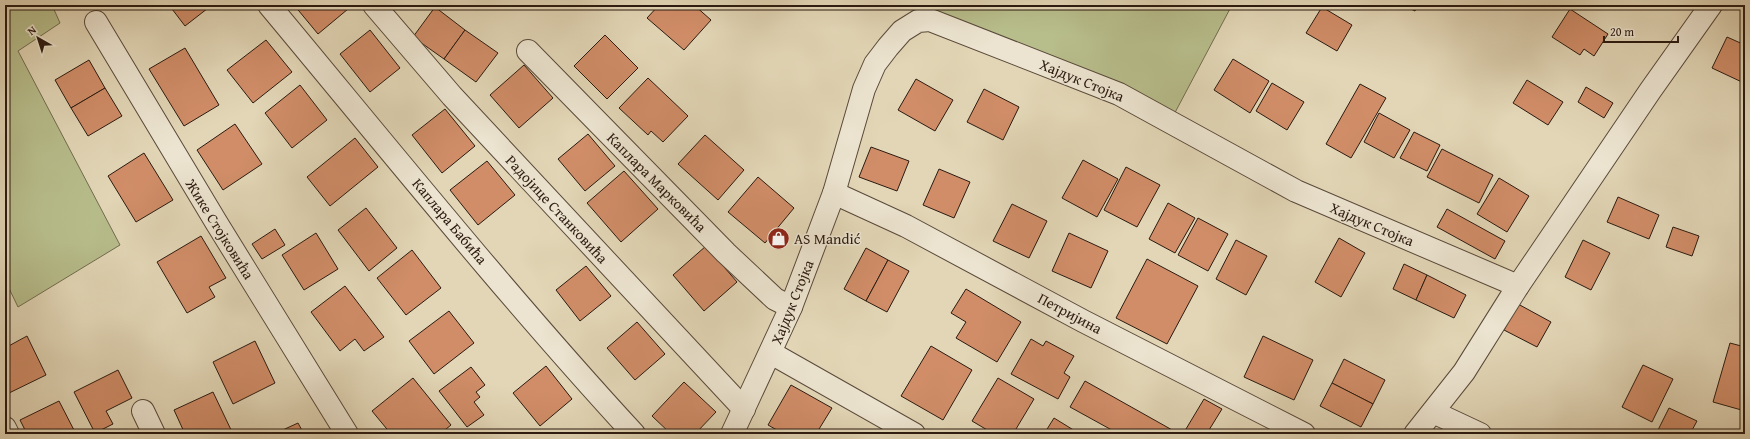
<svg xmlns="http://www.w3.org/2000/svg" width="1750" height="439" font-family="'Gentium Book Plus',serif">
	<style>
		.green { fill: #b7bd8b; stroke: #716c4e }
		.building { fill: #d08d68; stroke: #2b1a10 }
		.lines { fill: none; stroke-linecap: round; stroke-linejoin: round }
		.minor-casing { stroke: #59493a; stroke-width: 24 }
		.minor { stroke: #ece4d0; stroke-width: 22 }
		.labels { text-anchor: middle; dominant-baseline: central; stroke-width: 3; stroke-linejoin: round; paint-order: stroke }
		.street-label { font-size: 15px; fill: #2b1a10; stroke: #ece4d0 }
		.poi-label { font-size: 15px; fill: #2b1a10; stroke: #ece4d0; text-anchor: start }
	</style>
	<rect width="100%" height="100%" fill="#e2d6b6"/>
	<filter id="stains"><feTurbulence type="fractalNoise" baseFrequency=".005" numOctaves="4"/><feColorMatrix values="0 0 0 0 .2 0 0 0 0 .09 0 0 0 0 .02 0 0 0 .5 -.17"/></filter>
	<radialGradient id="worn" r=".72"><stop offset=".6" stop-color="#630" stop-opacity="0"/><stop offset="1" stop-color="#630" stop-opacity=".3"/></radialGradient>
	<g class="green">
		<path d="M5,5H52L60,23L18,51L120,245L18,307L5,280Z"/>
		<path d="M927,5H1232L1170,122L918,21Z"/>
	</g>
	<g class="building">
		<path d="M169,5H212L185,26Z"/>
		<path d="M294,5H344L348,9L318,34Z"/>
		<path d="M659,5H694L711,20L684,50L647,18Z"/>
		<path d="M1403,5H1418L1415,11Z"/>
		<path d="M435,7L465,30L444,59L413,37Z"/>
		<path d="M1322,7L1352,25L1337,51L1306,33Z"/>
		<path d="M1570,9L1608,34L1594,56L1584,49L1580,55L1552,37Z"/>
		<path d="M370,30L400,68L370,92L340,54Z"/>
		<path d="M465,30L498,53L476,82L444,59Z"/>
		<path d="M605,35L638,68L607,99L574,66Z"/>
		<path d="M1727,37L1745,45L1744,83L1712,68Z"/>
		<path d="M266,40L292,72L253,103L227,70Z"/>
		<path d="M185,48L219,105L184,126L149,69Z"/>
		<path d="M1233,59L1269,81L1250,113L1214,90Z"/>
		<path d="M89,60L105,88L71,108L55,80Z"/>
		<path d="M524,65L553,98L519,128L490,95Z"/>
		<path d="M648,78L688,116L663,142L651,131L648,135L619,108Z"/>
		<path d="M916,79L953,100L935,131L898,110Z"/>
		<path d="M1527,80L1563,102L1548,125L1513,103Z"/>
		<path d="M1272,83L1304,102L1287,130L1256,111Z"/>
		<path d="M1360,84L1386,98L1351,158L1326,144Z"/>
		<path d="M300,85L327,120L292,148L265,113Z"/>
		<path d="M1586,87L1613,103L1604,118L1578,102Z"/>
		<path d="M105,88L122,116L88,136L71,108Z"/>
		<path d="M984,89L1019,107L1003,140L967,122Z"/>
		<path d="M445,109L475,146L442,173L412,135Z"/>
		<path d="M1379,113L1410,130L1394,158L1364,142Z"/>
		<path d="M235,124L262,164L223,190L197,150Z"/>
		<path d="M1414,132L1440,145L1427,171L1400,158Z"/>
		<path d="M588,134L615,166L585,191L558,159Z"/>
		<path d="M705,135L744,170L718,200L678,164Z"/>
		<path d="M355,138L378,167L330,206L307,177Z"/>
		<path d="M871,147L909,161L897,191L859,177Z"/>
		<path d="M1442,149L1493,175L1479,203L1427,177Z"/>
		<path d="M144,153L173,200L136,222L108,176Z"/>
		<path d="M1083,160L1118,179L1097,217L1062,198Z"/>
		<path d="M487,161L515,195L478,225L450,190Z"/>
		<path d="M1126,167L1160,185L1137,227L1104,210Z"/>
		<path d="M939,169L970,182L954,218L923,205Z"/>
		<path d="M624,171L658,209L621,242L587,203Z"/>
		<path d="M758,177L794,208L765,243L728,212Z"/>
		<path d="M1499,178L1529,196L1507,232L1477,214Z"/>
		<path d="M1618,197L1659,215L1649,239L1607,222Z"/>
		<path d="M1168,203L1195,218L1175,253L1149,239Z"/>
		<path d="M1012,204L1047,221L1029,258L993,241Z"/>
		<path d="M366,208L397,248L369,271L338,230Z"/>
		<path d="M1447,209L1505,241L1495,259L1437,227Z"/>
		<path d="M1198,218L1228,234L1208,271L1178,255Z"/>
		<path d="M1673,227L1699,236L1692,256L1666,247Z"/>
		<path d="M275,229L285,245L262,259L252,244Z"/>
		<path d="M316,233L338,269L304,290L282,255Z"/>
		<path d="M1069,233L1108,251L1091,288L1052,271Z"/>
		<path d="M201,236L226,278L209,287L215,297L187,313L157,262Z"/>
		<path d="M1339,238L1365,253L1341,297L1315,282Z"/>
		<path d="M1236,240L1267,256L1246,295L1216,279Z"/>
		<path d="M1583,240L1610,253L1591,290L1565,277Z"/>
		<path d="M706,246L737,282L704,311L673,275Z"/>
		<path d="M866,248L888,260L866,301L844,289Z"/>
		<path d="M412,250L441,288L406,315L377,278Z"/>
		<path d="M1147,259L1198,286L1167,344L1116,318Z"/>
		<path d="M888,260L909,271L887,312L866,301Z"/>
		<path d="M1404,264L1427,275L1416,300L1393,289Z"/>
		<path d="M586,266L611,296L580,321L556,290Z"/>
		<path d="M1427,275L1466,295L1454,318L1416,300Z"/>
		<path d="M345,286L384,337L364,351L355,339L340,351L311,312Z"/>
		<path d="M966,289L1021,322L997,362L956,338L966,322L951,313Z"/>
		<path d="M1518,304L1551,322L1537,347L1504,330Z"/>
		<path d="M449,311L474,343L434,374L409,341Z"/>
		<path d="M637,322L665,354L635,380L607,348Z"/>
		<path d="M27,336L46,375L7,394L5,390V348Z"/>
		<path d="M1263,336L1313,360L1294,400L1244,377Z"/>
		<path d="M1031,339L1043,346L1046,341L1074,356L1064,373L1070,377L1058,399L1011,374Z"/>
		<path d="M255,341L275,383L233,404L213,362Z"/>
		<path d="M1730,343L1745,347V411L1713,402Z"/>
		<path d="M931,346L972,370L943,420L901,396Z"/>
		<path d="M1344,359L1385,380L1373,404L1332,383Z"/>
		<path d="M1643,365L1673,379L1652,422L1622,407Z"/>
		<path d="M546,366L572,399L540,426L513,393Z"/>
		<path d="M471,367L485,385L476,392L480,397L474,402L484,415L467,427L439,391Z"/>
		<path d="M118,370L132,398L106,411L113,424L95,433L74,392Z"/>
		<path d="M413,378L451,425L440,434H422L420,431L417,434H391L372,411Z"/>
		<path d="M998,378L1034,399L1013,434H994L972,421Z"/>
		<path d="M1085,381L1174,431L1172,434H1119L1070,407Z"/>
		<path d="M684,382L716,412L695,434H671L652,416Z"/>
		<path d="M1332,383L1373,404L1361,427L1320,406Z"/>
		<path d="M791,385L832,408L816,434H784L768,425Z"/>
		<path d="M213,392L233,434H185L174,410Z"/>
		<path d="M1204,399L1222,409L1209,430L1216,434H1183Z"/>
		<path d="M59,401L76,434H27L20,420Z"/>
		<path d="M1669,408L1697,421L1690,434H1656Z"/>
		<path d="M1054,418L1080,434H1044Z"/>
		<path d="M298,423L304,434H274Z"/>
		<path d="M595,429L599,434H589Z"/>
	</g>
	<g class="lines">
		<defs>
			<g id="minor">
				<path d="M269,5C389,149 507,296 634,434"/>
				<path d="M374,5L452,96L744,409"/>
				<path d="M96,22L216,222L347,434"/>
				<path d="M528,51L726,253L775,299L791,307"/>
				<path d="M834,193L906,226L1083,321L1304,434"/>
				<path d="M771,353L914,434"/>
				<path d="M143,411L154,434"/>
				<path d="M1433,412L1480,434"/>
				<path d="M5,428L8,434"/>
				<path d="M732,434L791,307L834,193L864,89L875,64L888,47L902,31L918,21L930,20L1119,94L1296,191L1518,286"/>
				<path d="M1415,434L1464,372L1518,286L1650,91L1711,5"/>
			</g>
		</defs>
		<use href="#minor" class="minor-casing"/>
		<use href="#minor" class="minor"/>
	</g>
	<defs>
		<symbol id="shop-disc" viewBox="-11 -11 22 22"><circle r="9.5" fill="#8f2418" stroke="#ece4d0"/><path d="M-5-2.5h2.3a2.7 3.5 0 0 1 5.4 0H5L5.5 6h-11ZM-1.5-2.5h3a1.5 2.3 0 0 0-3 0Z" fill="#fff"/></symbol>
	</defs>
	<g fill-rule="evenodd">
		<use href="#shop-disc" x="766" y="226" width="25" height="25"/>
	</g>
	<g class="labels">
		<g class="street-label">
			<text transform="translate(1082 80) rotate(22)">Хајдук Стојка</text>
			<text transform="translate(657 182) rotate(45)">Каплара Марковића</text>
			<text transform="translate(557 209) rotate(47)">Радојице Станковића</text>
			<text transform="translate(450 221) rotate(50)">Каплара Бабића</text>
			<text transform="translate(1372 224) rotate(23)">Хајдук Стојка</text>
			<text transform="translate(220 229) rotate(58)">Жике Стојковића</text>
			<text transform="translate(792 302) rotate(-68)">Хајдук Стојка</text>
			<text transform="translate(1070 313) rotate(28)">Петријина</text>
		</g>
		<g class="poi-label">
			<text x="794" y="238">AS Mandić</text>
		</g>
	</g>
	<rect width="1750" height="439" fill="none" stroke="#e2d6b6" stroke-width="20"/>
	<rect x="6" y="6" width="1738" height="427" fill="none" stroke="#2b1a10" stroke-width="2"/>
	<rect x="10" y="10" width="1730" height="419" fill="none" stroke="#2b1a10"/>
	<g transform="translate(38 38) rotate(321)" stroke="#ece4d0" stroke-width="3" paint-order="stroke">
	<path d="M0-3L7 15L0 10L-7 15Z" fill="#2b1a10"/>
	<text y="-6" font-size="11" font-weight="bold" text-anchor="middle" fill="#2b1a10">N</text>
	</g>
	<path d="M1604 36v6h74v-6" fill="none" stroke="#2b1a10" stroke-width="2"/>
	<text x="1610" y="36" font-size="12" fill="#2b1a10" stroke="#ece4d0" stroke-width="3" paint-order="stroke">20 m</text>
	<rect width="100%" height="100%" filter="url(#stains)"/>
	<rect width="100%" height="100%" fill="url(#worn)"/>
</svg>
